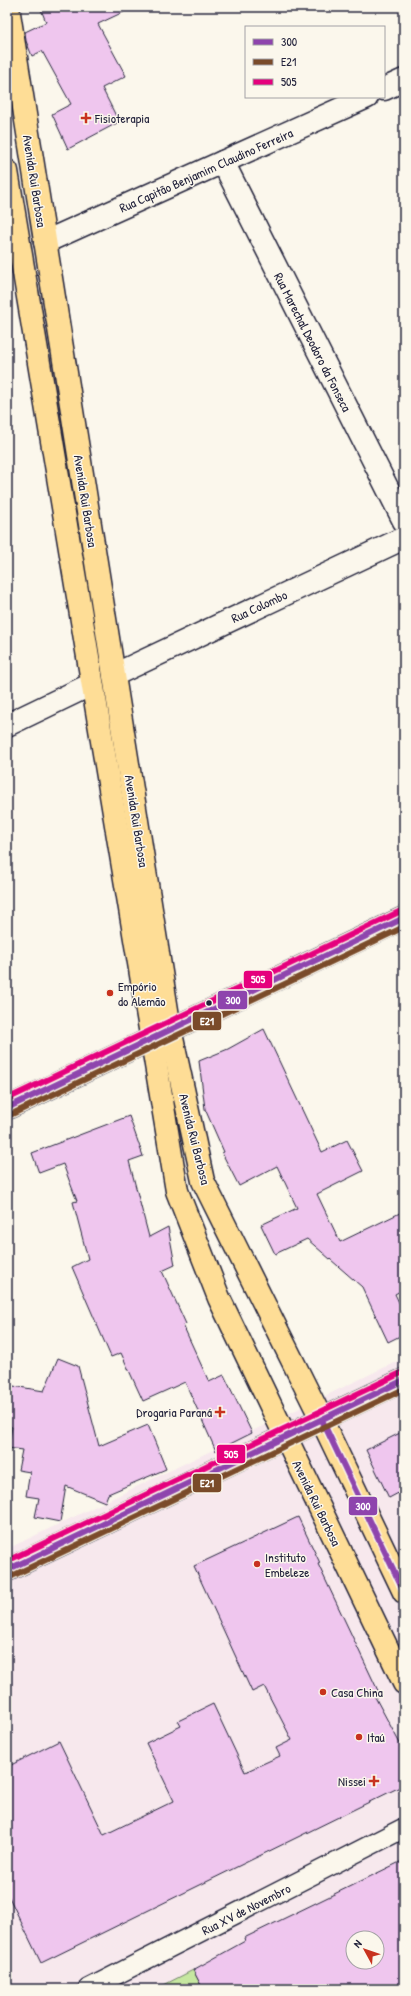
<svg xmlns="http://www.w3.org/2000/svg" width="411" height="1996" font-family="'Patrick Hand',sans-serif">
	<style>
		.built { fill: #f7e8ed; fill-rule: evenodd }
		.green { fill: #c6e7a0; stroke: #74846e }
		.building { fill: #efc6ee; stroke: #22223b; fill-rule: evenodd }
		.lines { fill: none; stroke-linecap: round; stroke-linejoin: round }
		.pedestrian-casing { stroke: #22223b; stroke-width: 22 }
		.minor-casing { stroke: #22223b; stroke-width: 25 }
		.secondary-casing { stroke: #22223b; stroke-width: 25 }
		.primary-casing { stroke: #22223b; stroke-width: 25 }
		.pedestrian { stroke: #fbf7ec; stroke-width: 19 }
		.minor { stroke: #fbf7ec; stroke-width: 22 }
		.secondary { stroke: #fbf7ec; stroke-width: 22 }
		.primary { stroke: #fedd96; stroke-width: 22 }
		.bus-1-casing { stroke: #fbf7ec; stroke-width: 9 }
		.bus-2-casing { stroke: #fbf7ec; stroke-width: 9 }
		.bus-3-casing { stroke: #fbf7ec; stroke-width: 9 }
		.bus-1 { stroke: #8e44ad; stroke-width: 6 }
		.bus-2 { stroke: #7a4b2a; stroke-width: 6 }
		.bus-3 { stroke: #e5007d; stroke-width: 6 }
		.poi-dot { fill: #c8321e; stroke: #fbf7ec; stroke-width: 1.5 }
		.bus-dot { fill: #22223b; stroke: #fbf7ec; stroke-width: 1.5 }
		.labels { text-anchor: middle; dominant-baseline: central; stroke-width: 3; stroke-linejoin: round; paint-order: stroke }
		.poi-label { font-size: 13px; fill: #22223b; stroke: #fbf7ec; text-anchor: start }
		.street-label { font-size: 13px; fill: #22223b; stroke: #fbf7ec }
		.line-badge { stroke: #fbf7ec; stroke-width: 1.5 }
		.badge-label { font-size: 11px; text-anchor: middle; font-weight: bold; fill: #fff }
	</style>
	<rect width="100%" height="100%" fill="#fbf7ec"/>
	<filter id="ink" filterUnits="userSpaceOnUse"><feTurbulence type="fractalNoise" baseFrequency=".025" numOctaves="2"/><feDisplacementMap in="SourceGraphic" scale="8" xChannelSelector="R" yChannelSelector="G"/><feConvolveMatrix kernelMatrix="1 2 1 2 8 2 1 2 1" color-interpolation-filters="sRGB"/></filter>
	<g filter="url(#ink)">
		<path class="built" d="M404,1358V1989H7V1549ZM353,1938H377V1962H353Z"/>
		<path class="green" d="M193,1970L203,1989H156Z"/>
		<g class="building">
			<path d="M40,7H134L98,24L126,76L102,88L119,122L68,149L52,114L71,104L42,51L32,56L26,41L25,32L46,22Z"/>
			<path d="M264,1029L322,1152L347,1140L363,1171L317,1194L340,1242L404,1211V1289L395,1294L404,1313V1334L388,1342L362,1287L307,1239L275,1254L261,1225L297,1208L277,1166L239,1186L222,1153L224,1152L205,1109L199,1061L228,1049Z"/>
			<path d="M129,1116L143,1156L129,1161L149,1237L168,1227L175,1265L162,1271L186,1324L183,1325L209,1382L224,1375L252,1433L216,1451L185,1382L143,1401L121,1353L111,1357L72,1267L88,1259L73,1202L77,1201L63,1164L39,1173L32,1153Z"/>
			<path d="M58,1358L78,1366L99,1446L148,1425L166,1469L108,1494L105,1502L66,1486L60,1522L35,1517L39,1498L26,1496L30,1472L18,1470L22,1450L8,1448L12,1427L7,1426V1385L44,1391Z"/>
			<path d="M404,1431V1490L389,1498L366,1450Z"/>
			<path d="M298,1517L320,1563L318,1564L380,1695L375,1697L404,1751V1785L41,1963L7,1893V1767L59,1741L104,1835L174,1801L146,1743L181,1726L178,1721L213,1704L245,1772L280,1756L276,1748L292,1740L264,1686L252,1692L194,1566Z"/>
			<path d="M404,1860V1989H203L193,1970L245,1941L244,1938ZM353,1938H377V1962H353Z"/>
		</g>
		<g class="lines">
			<defs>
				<path id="pedestrian" d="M88,1989L404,1828"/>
				<g id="minor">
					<path d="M384,89L404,80"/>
					<path d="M223,162L404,521"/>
					<path d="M45,242L367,97"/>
					<path d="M114,675L404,538"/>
					<path d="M7,725L92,684"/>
				</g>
				<g id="secondary">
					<path d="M7,1108L404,918"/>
					<path d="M7,1570L404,1380"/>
				</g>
				<g id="primary">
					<path d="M8,7L170,1029L203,1181L315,1406L404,1592"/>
					<path d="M7,171L177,1191L219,1298L404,1683"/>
				</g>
			</defs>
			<use href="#pedestrian" class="pedestrian-casing"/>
			<use href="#minor" class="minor-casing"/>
			<use href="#secondary" class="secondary-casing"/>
			<use href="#primary" class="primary-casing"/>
			<use href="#pedestrian" class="pedestrian"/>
			<use href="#minor" class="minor"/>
			<use href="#secondary" class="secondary"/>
			<use href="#primary" class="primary"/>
			<defs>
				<g id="bus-1">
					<path d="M7,1108L404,918"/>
					<path d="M322,1420L404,1592"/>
					<path d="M7,1570L404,1380"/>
				</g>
				<g id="bus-2">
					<path d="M10,1115L404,927"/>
					<path d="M10,1577L404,1389"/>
				</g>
				<g id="bus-3">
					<path d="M7,1099L401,911"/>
					<path d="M7,1561L401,1373"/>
				</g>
			</defs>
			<use href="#bus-1" class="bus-1-casing"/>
			<use href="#bus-2" class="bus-2-casing"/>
			<use href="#bus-3" class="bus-3-casing"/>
			<use href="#bus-1" class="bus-1"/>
			<use href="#bus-2" class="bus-2"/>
			<use href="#bus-3" class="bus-3"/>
		</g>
	</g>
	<g class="poi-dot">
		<path d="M84 112h4v4h4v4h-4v4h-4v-4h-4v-4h4z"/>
		<circle cx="110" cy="993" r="4"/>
		<path d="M218 1406h4v4h4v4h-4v4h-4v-4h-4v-4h4z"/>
		<circle cx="257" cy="1564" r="4"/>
		<circle cx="323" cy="1692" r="4"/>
		<circle cx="359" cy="1737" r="4"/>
		<path d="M372 1775h4v4h4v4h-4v4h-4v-4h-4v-4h4z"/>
	</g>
	<circle class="bus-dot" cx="209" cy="1003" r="3.5"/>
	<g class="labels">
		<g class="poi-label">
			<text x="95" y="118">Fisioterapia</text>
			<text x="118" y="986">Empório<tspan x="118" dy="15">do Alemão</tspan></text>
			<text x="212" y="1412" text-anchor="end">Drogaria Paraná</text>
			<text x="265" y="1557">Instituto<tspan x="265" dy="15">Embeleze</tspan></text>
			<text x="331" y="1692">Casa China</text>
			<text x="367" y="1737">Itaú</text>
			<text x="366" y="1781" text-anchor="end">Nissei</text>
		</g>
		<g class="street-label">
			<text transform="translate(206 170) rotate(-24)">Rua Capitão Benjamim Claudino Ferreira</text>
			<text transform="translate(35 181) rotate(81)">Avenida Rui Barbosa</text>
			<text transform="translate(313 342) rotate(63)">Rua Marechal Deodoro da Fonseca</text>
			<text transform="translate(86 501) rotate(81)">Avenida Rui Barbosa</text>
			<text transform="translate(259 606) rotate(-25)">Rua Colombo</text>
			<text transform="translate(137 821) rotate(81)">Avenida Rui Barbosa</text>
			<text transform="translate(195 1139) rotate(76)">Avenida Rui Barbosa</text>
			<text transform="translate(317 1503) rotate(64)">Avenida Rui Barbosa</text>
			<text transform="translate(246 1909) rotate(-27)">Rua XV de Novembro</text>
		</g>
	</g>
	<g class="line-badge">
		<rect x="243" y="970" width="30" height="19" rx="4" fill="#e5007d"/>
		<rect x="217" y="990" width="31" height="20" rx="4" fill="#8e44ad"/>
		<rect x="192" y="1011" width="30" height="20" rx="4" fill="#7a4b2a"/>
		<rect x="216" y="1444" width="30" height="20" rx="4" fill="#e5007d"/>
		<rect x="192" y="1473" width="30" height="20" rx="4" fill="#7a4b2a"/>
		<rect x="348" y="1496" width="30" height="20" rx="4" fill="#8e44ad"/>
	</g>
	<g class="badge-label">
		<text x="258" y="983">505</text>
		<text x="233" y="1004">300</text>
		<text x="207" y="1025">E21</text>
		<text x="231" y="1458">505</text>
		<text x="207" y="1487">E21</text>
		<text x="363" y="1510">300</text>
	</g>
	<rect width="411" height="1996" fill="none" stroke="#fbf7ec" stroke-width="24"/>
	<rect x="12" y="12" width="387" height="1972" fill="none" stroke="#22223b" stroke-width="1.5" filter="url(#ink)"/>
	<rect x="245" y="26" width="140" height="72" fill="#fbf7ec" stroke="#a4a2a5"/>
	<rect x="253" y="39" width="20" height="6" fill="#8e44ad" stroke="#a4a2a5"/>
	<text x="281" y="46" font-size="12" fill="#22223b">300</text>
	<rect x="253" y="59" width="20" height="6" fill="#7a4b2a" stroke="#a4a2a5"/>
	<text x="281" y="66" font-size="12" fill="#22223b">E21</text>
	<rect x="253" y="79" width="20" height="6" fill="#e5007d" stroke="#a4a2a5"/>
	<text x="281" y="86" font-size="12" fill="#22223b">505</text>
	<g transform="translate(365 1950) rotate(310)"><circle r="19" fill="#fbf7ec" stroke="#a4a2a5"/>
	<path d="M0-3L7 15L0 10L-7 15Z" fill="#c8321e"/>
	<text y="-6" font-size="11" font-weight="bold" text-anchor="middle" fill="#22223b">N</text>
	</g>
</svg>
